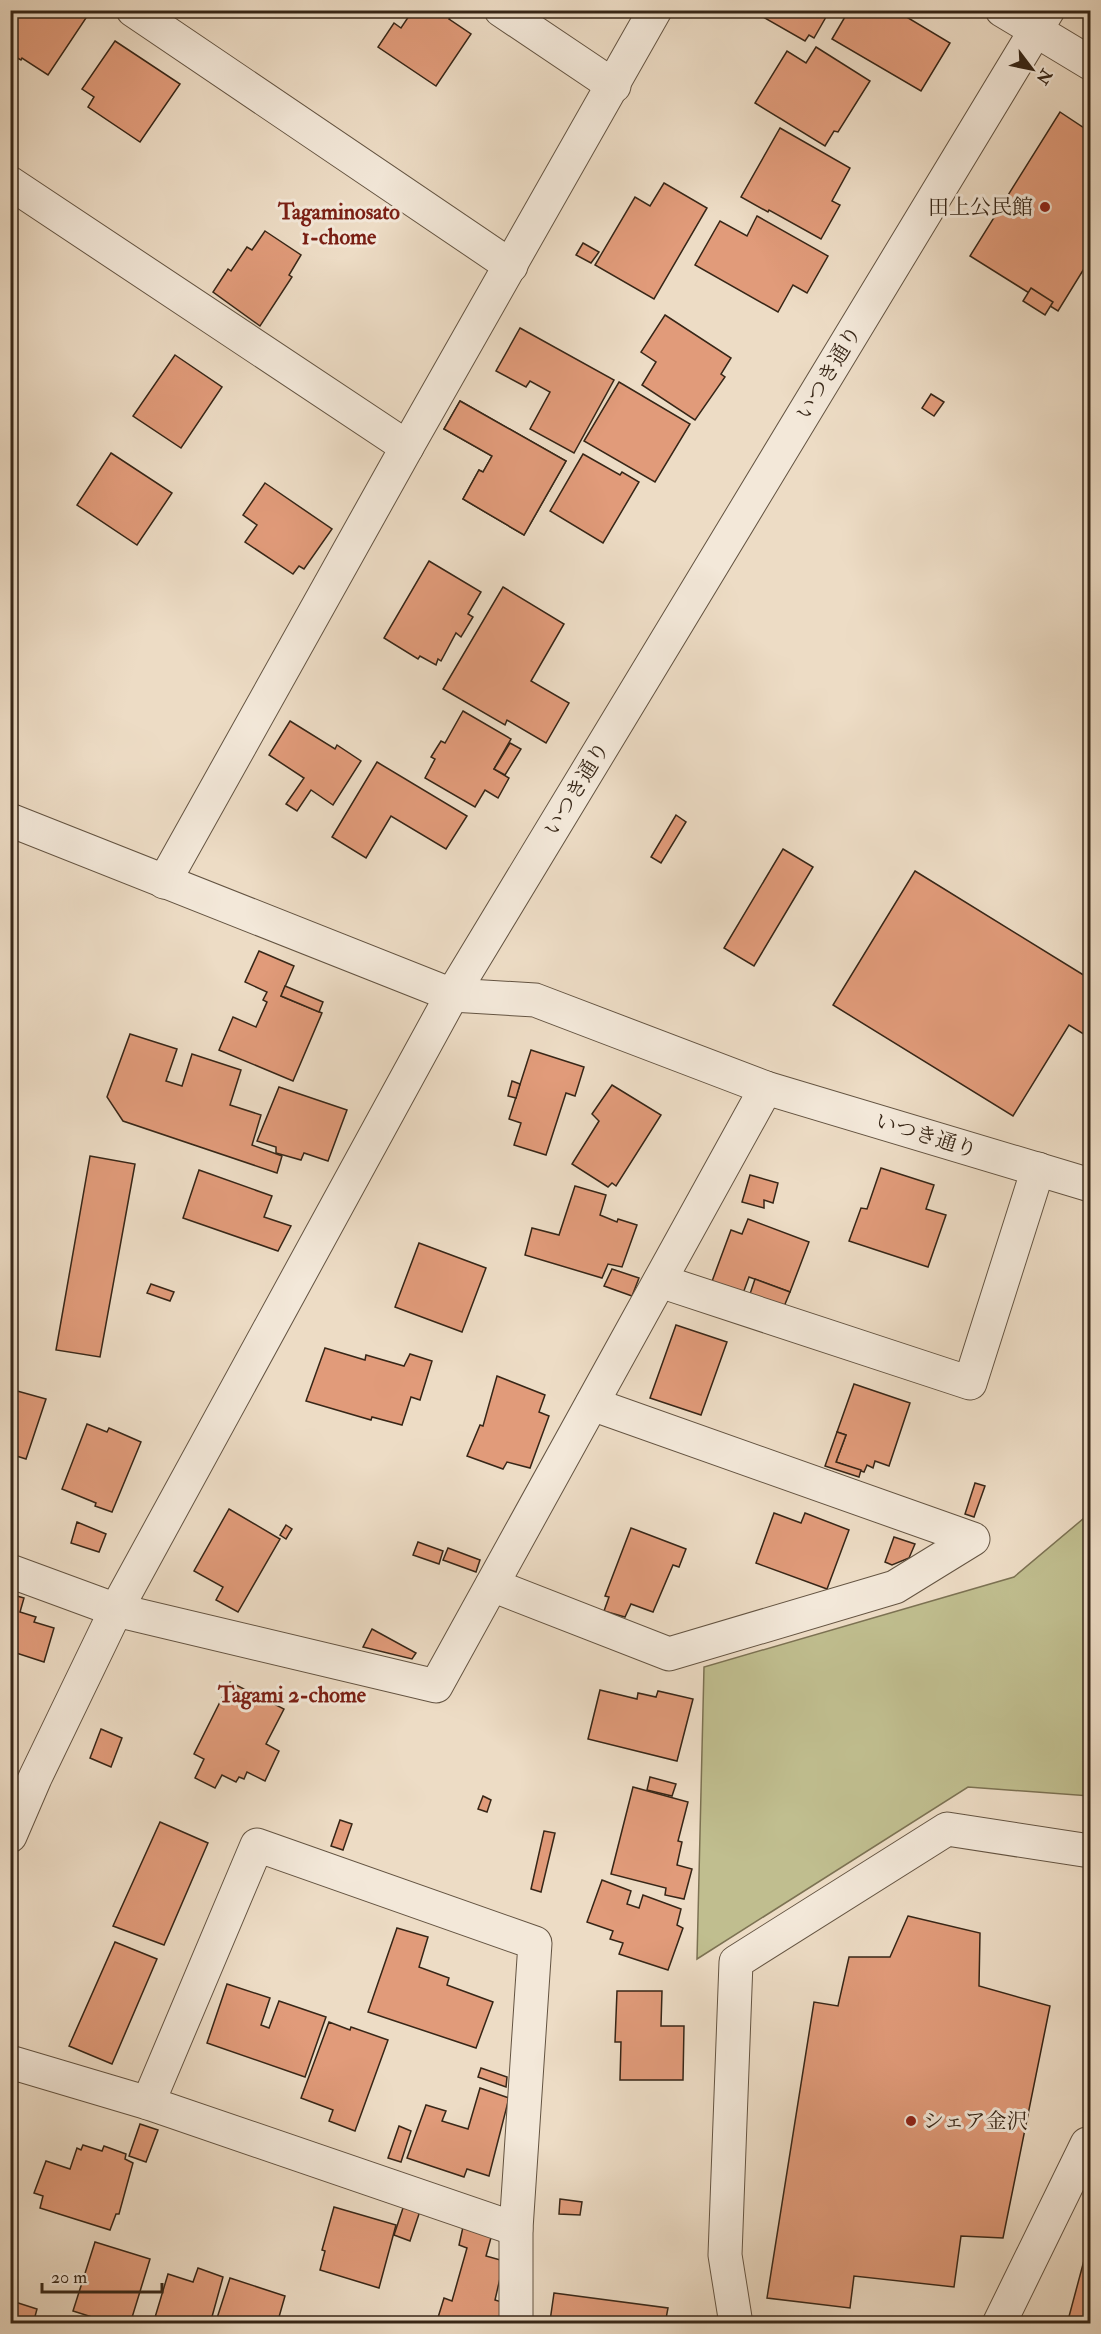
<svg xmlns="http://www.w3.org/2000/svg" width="1101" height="2334" font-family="'IM FELL Double Pica','Noto Serif JP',serif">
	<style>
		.green { fill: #c0be8f; stroke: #7c7253; stroke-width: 1.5 }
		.building { fill: #e19b7a; stroke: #372617; stroke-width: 1.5 }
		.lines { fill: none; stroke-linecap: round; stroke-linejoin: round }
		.minor-casing { stroke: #645442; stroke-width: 35 }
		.minor { stroke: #f3e8d9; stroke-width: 33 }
		.poi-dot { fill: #8f2418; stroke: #f3e8d9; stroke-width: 2 }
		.labels { text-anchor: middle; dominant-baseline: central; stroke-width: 6; stroke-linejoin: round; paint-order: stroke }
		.poi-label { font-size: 21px; fill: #372617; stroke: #f3e8d9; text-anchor: end }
		.street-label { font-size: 21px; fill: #372617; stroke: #f3e8d9 }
		.neighbourhood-label { font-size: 22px; font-weight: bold; fill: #7a1f14; stroke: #f3e8d9 }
	</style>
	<rect width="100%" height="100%" fill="#eddcc5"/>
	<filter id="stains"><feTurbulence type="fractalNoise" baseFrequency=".00333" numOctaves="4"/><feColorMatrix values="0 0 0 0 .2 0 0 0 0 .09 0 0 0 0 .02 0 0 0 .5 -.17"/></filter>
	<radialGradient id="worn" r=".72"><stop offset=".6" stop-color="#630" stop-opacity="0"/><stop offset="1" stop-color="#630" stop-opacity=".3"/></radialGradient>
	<path class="green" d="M1090,1513V1796L968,1787L697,1959L704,1667L1014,1577Z"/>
	<g class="building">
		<path d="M10,10H81L88,15L48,75L22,58L21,60L10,54Z"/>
		<path d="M413,10H443L451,16L449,19L471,34L436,86L378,47L394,23L401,28Z"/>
		<path d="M751,10H830L814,38L809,35L805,41Z"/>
		<path d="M849,10H895L950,43L921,91L832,39Z"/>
		<path d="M115,41L180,84L140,142L88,107L94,97L82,89Z"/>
		<path d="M816,47L870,81L838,132L834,131L825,146L755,103L787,51L806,63Z"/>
		<path d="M1060,112L1090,132V259L1058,311L970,256Z"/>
		<path d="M780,128L850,168L832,201L840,205L821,239L769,210L768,212L741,197Z"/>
		<path d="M664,183L707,208L654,299L595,265L635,197L650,206Z"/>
		<path d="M757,216L828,256L807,293L793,285L778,312L695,265L720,221L747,236Z"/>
		<path d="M265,231L301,255L289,275L292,277L260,326L213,292L228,269L231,271L247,247L252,250Z"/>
		<path d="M583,243L599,252L591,263L576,255Z"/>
		<path d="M1031,288L1053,302L1045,315L1023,301Z"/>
		<path d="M665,315L731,358L721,374L725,377L695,420L642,385L656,362L641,352Z"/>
		<path d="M520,328L614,380L574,453L530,429L550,392L530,381L526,387L496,371Z"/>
		<path d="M175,355L222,387L181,448L133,416Z"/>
		<path d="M619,382L690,424L655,482L584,441Z"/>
		<path d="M931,394L944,402L934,416L922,408Z"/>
		<path d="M460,401L566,461L524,535L463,499L479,470L483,472L492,456L444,429Z"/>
		<path d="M460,401L566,461L524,535L463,499L479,470L483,472L492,456L444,429Z"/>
		<path d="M111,453L172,493L137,545L77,505Z"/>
		<path d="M583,454L620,475L622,472L639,482L603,543L550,511Z"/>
		<path d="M265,483L332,529L304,569L299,566L293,574L245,542L257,525L243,515Z"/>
		<path d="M429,561L481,592L468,614L473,617L461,637L456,633L441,661L438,659L436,665L420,656L418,659L384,638Z"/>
		<path d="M503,587L564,624L531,681L569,703L546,743L507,720L505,725L443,689Z"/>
		<path d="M463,711L511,739L494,769L509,778L498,798L485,790L475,807L425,778L435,759L431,757L441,741L445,743Z"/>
		<path d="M290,721L335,749L337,745L361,761L333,805L311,790L297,811L286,804L304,778L269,755Z"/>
		<path d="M510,743L521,749L505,775L494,769Z"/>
		<path d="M377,762L467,816L446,849L391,816L366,858L332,837Z"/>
		<path d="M676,815L686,822L661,863L651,857Z"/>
		<path d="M783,849L813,867L754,966L724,948Z"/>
		<path d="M915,871L1090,979V1038L1069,1025L1013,1116L833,1005Z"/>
		<path d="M259,951L294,966L281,996L322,1013L293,1081L219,1050L233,1017L256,1027L267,1002L263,1000L267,992L245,982Z"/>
		<path d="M285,986L323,1002L319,1012L281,996Z"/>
		<path d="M130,1034L177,1049L166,1081L182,1086L192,1054L241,1070L230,1105L261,1115L252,1145L282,1156L277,1173L123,1121L107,1097Z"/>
		<path d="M531,1050L584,1067L575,1096L566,1093L546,1155L514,1145L521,1123L509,1119Z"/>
		<path d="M512,1081L520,1084L516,1098L508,1096Z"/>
		<path d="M612,1085L661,1115L616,1186L612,1183L608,1187L572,1164L599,1121L592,1114Z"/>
		<path d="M279,1087L347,1110L328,1161L304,1153L301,1160L276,1153V1147L257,1141Z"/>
		<path d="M90,1156L135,1164L100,1357L56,1350Z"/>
		<path d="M881,1168L934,1185L926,1209L946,1215L928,1267L849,1241L861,1208L867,1209Z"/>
		<path d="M199,1170L272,1196L264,1217L291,1226L278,1251L183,1218Z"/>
		<path d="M750,1175L778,1183L773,1203L764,1200V1208L742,1202Z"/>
		<path d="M575,1186L606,1195L600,1215L617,1222L618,1219L637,1225L622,1267L608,1264L602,1278L525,1255L532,1228L559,1235Z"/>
		<path d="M748,1219L809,1242L790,1292L749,1277L742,1296L711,1284L731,1230L742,1234Z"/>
		<path d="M419,1243L486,1268L462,1332L395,1307Z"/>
		<path d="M612,1269L639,1278L632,1296L604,1286Z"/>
		<path d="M755,1279L790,1292L783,1309L749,1297Z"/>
		<path d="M151,1284L174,1292L170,1301L147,1293Z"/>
		<path d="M676,1325L727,1342L701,1415L650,1398Z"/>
		<path d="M325,1348L365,1360L366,1355L404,1366L410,1354L432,1361L420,1400L411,1397L402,1425L372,1417L371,1420L306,1401Z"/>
		<path d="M497,1376L545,1395L539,1412L549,1416L530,1468L507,1462L503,1469L467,1456L480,1425L483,1426Z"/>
		<path d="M854,1384L910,1403L889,1466L875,1461L873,1468L867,1465L864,1472L836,1462L846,1435L837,1432Z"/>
		<path d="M10,1389L46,1399L26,1459L10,1454Z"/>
		<path d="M87,1424L107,1432L109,1428L141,1442L112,1512L95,1506L96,1503L62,1489Z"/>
		<path d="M837,1432L846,1435L836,1462L861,1470L859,1477L825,1466Z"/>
		<path d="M975,1483L985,1486L974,1517L965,1514Z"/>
		<path d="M229,1509L280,1539L238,1612L216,1600L223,1587L194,1571Z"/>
		<path d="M774,1513L801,1523L805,1513L849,1530L827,1589L756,1563Z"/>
		<path d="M77,1522L106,1534L99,1552L71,1543Z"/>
		<path d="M286,1525L292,1529L286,1539L280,1535Z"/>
		<path d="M631,1528L686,1549L679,1567L673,1565L653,1612L631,1604L625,1617L604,1611L609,1597L605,1596Z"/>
		<path d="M894,1537L915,1544L909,1558L892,1565L885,1562Z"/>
		<path d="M418,1542L443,1551L439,1564L413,1555Z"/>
		<path d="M448,1548L480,1560L476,1572L443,1560Z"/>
		<path d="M10,1594L24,1598L20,1612L36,1617L34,1622L54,1628L44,1662L10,1651Z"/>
		<path d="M372,1629L416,1653L412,1659L363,1647Z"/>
		<path d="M230,1682L284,1709L266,1744L279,1751L265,1781L247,1772L244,1779L239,1777L236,1782L222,1775L215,1788L195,1778L204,1759L194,1754Z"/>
		<path d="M600,1690L637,1699L638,1693L656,1697L658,1691L693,1699L677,1761L588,1739Z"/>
		<path d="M101,1729L122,1738L111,1767L90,1758Z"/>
		<path d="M650,1777L676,1784L672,1796L647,1790Z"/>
		<path d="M633,1787L688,1802L678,1841L682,1842L677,1865L692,1869L684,1899L665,1895L666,1888L611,1874Z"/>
		<path d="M483,1796L491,1800L487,1812L478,1809Z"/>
		<path d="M340,1820L352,1824L343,1850L331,1846Z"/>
		<path d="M160,1822L208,1843L164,1945L113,1926Z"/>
		<path d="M544,1831L555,1833L541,1892L531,1889Z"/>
		<path d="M602,1880L631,1891L627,1904L639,1908L643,1895L681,1909L677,1925L683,1928L668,1970L619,1954L623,1943L610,1939L613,1931L587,1922Z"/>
		<path d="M908,1916L980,1933L979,1986L1050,2006L1003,2238L961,2236L954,2287L854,2276L850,2308L767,2298L814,2002L838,2006L849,1957H890Z"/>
		<path d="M397,1928L428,1937L419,1967L449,1978L447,1985L493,2002L476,2048L368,2012Z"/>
		<path d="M115,1942L157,1959L112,2064L69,2046Z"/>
		<path d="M227,1984L270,1998L261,2025L269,2028L279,2001L326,2017L305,2077L207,2043Z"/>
		<path d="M617,1991H662L661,2026H684L683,2080H620L621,2042H615Z"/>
		<path d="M329,2022L350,2030L351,2027L388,2040L355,2131L329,2121L333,2110L301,2098Z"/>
		<path d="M481,2068L507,2077L506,2087L478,2077Z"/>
		<path d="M480,2088L509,2098L489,2176L467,2169L464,2177L407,2158L426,2105L446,2111L442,2121L468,2129Z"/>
		<path d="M140,2124L158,2130L146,2162L129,2156Z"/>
		<path d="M399,2126L411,2131L401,2162L388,2158Z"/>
		<path d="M83,2145L102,2151L104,2146L126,2154L125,2159L133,2163L119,2214H116L110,2230L40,2208L43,2196L34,2193L46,2161L70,2169L77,2148L81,2150Z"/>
		<path d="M560,2199L582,2202L580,2215L559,2214Z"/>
		<path d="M404,2205L420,2211L410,2241L394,2235Z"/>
		<path d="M334,2207L396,2225L379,2288L320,2270L325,2251L322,2250Z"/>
		<path d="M463,2227L492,2234L486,2256L504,2261L495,2300L505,2303L499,2324H436L444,2298L452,2301L467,2248L459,2245Z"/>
		<path d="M1090,2238V2324H1067Z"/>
		<path d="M95,2242L150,2259L130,2324H114L73,2311Z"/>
		<path d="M198,2268L223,2277L210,2324H153L168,2274L193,2282Z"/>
		<path d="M230,2278L285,2296L277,2324H230L217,2318Z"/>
		<path d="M554,2293L668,2308L665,2324H606L607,2322L599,2321V2324H569L550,2321Z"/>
		<path d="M12,2301L37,2309L33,2324H10Z"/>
	</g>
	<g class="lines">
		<defs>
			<g id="minor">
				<path d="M133,10L511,266"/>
				<path d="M501,10L614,86"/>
				<path d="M1002,10L1090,63"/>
				<path d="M10,183L407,447"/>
				<path d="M10,820L452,995L535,1000L766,1088L1090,1185"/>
				<path d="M164,882L407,447L655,10"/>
				<path d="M660,1281L970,1383L1038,1169"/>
				<path d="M10,1571L116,1610L436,1686L766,1088"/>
				<path d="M492,1585L669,1654L895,1587L973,1539L592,1404"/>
				<path d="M10,1836L35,1778L116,1610L452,995L1048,10"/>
				<path d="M10,2062L148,2103L516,2229"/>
				<path d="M148,2103L257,1845L535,1943L516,2229V2324"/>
				<path d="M736,2324L725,2255L736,1962L947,1829L1090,1851"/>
				<path d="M999,2324L1087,2144L1090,2145"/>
			</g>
		</defs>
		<use href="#minor" class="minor-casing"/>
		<use href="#minor" class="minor"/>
	</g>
	<g class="poi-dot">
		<circle cx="1045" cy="207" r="6"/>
		<circle cx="911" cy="2121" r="6"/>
	</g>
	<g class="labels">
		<g class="poi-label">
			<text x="1033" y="207">田上公民館</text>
			<text x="923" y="2121" text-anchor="start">シェア金沢</text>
		</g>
		<g class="street-label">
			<text transform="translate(829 373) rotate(-59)">いつき通り</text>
			<text transform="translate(577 789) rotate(-59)">いつき通り</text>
			<text transform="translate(926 1136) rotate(17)">いつき通り</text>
		</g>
		<g class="neighbourhood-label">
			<text x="339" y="212">Tagaminosato<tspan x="339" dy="25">1-chome</tspan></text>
			<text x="292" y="1695">Tagami 2-chome</text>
		</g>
	</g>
	<rect width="1101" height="2334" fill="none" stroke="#eddcc5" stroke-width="36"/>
	<rect x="12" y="12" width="1077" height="2310" fill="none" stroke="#372617" stroke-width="3"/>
	<rect x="18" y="18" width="1065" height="2298" fill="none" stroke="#372617" stroke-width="1.5"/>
	<g transform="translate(1032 69) rotate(122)" stroke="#f3e8d9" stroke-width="4.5" paint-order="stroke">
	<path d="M0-4.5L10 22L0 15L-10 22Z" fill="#372617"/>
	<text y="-9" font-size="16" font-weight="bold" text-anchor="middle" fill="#372617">N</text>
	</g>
	<path d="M42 2283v9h120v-9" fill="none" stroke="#372617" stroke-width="3"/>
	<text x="51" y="2283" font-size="18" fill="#372617" stroke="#f3e8d9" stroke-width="4.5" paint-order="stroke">20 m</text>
	<rect width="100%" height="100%" filter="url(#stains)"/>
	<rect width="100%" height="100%" fill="url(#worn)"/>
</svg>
